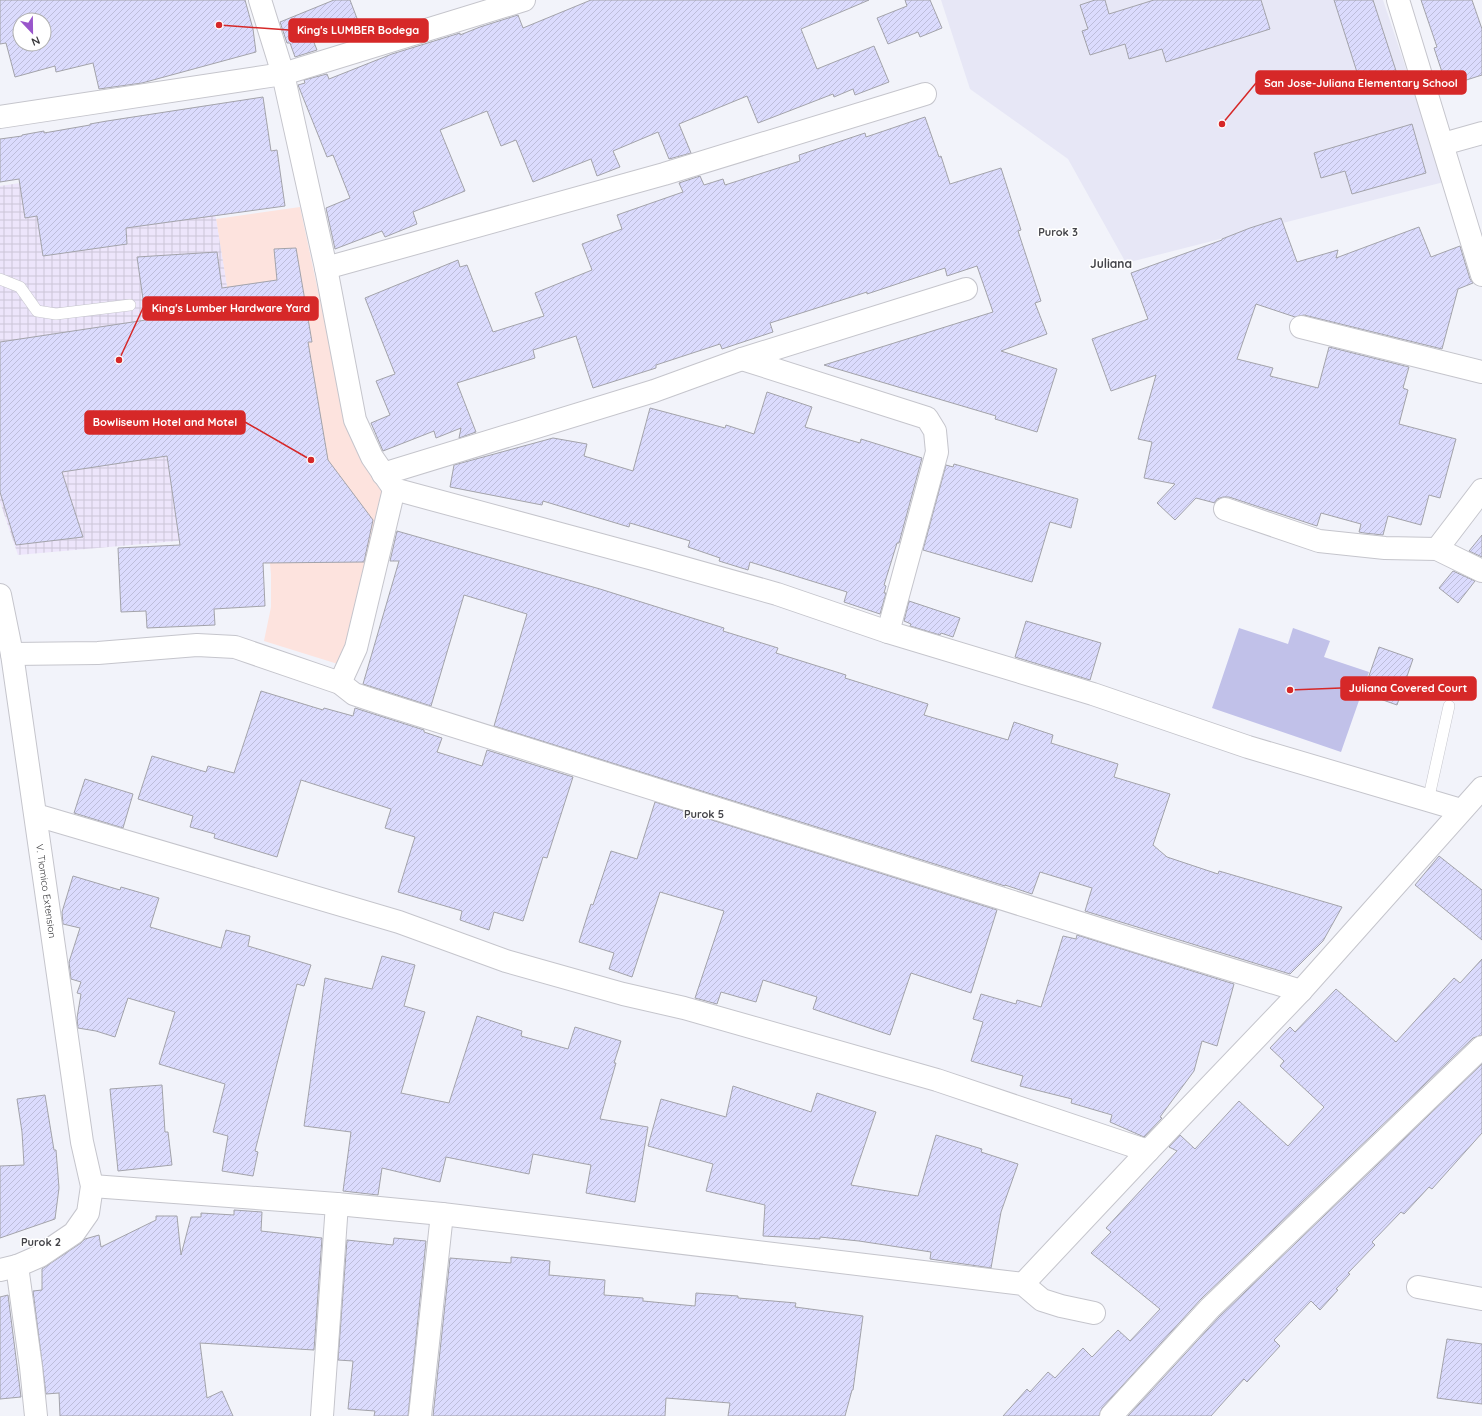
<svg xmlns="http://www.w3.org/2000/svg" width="1482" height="1416" font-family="Quicksand,sans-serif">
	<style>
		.commercial { fill: #fde3de }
		.industrial { fill: url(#industrial-grid) }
		.built { fill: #e7e7f6 }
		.pitch { fill: #c1c1e9 }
		.building { fill: url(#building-hatch); stroke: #a3a3aa; fill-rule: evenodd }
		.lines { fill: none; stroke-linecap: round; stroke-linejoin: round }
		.service-casing { stroke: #c5c5cc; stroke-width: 12 }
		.minor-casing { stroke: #c5c5cc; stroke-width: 24 }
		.service { stroke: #fff; stroke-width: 11 }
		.minor { stroke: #fff; stroke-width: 22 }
		.labels { text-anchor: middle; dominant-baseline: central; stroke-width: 3; stroke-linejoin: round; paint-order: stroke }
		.street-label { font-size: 10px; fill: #363638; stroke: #fff }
		.neighbourhood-label { font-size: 11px; font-weight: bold; fill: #444449; stroke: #fff }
		.quarter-label { font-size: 12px; font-weight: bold; fill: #444449; stroke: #fff }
		.leader { fill: none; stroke: #d62828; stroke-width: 1.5 }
		.callout-dot { fill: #d62828; stroke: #fff; stroke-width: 1.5 }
		.callout { fill: #d62828; stroke: #d62828; stroke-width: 1.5 }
		.callout-label { font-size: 11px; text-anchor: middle; font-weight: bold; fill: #fff }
	</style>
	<defs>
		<pattern id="industrial-grid" width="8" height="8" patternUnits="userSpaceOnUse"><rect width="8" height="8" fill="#ede5fb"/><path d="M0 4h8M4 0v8" fill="none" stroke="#ccc5d8"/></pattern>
		<pattern id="building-hatch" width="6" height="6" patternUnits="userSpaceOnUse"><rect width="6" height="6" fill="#dbdbfd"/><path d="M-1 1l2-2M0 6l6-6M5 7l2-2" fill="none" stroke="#bdbdda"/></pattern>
	</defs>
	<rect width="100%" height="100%" fill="#f2f3fa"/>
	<path class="commercial" d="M300,207L347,426L388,493L341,665L264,641L271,607V574L267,534L216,219Z"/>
	<path class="industrial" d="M202,156L216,219L267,533L18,555L0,502V186Z"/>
	<path class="built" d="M941,0H1383L1444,182L1126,263L1068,159L970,89Z"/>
	<path class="pitch" d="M1239,628L1288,644L1293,628L1330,641L1324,657L1369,672L1341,752L1212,708Z"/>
	<g class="building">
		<path d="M0,0H245L253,29L256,52L142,83L99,89L93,63L56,72L55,66L15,77L6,43L0,44ZM20,20H44V44H20Z"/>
		<path d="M334,0H350L358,21L313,40L317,50L295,57L290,43H287L280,22Z"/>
		<path d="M591,0H869L801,29L817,69L874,46L889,82L855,95L853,89L834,97L833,94L758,123L747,96L679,124L691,153L669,159L658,132L613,151L620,167L597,176L591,159L533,182L516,140L501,146L487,111L440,130L465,191L413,212L417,224L385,237L382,231L335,249L326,208L350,198L333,155L327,157L298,85L305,83L304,80L327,74L329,79L392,54L460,33V35L480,27L518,15L523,28Z"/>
		<path d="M905,0H930L942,28L920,37L918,32L888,44L877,18L907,6Z"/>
		<path d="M1095,0H1105L1109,14L1154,0H1261L1270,29L1166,62L1162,49L1129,59L1125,44L1090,55L1082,31L1088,29L1080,5Z"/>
		<path d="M1334,0H1373L1399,80L1363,91Z"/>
		<path d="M1421,0H1472L1482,29V75L1457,83L1456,78L1445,81L1434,48L1437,47Z"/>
		<path d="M263,97L271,151L277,150L285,206L126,228L127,244L43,256L37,216L25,218L19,179L0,182V139L22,136V135L44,131V133L90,125V124L107,121Z"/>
		<path d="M925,117L939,157L941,156L950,184L1001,168L1021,230L1018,231L1041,301L1035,303L1047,334L1001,351L1057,369L1037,432L995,419L996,416L824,365L993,312L977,266L947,276L945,268L867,294V292L770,323L773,332L722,349L720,344L656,365V368L593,388L576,336L533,350L535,358L457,383L476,432L459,438L461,428L436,438L434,431L383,451L371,423L390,415L376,381L395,374L365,298L458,260L460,267L467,265L493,332L544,316L535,293L592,270L582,244L622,229L617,215L683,192L679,183L700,176L704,185L723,179L725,185L800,161L799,155L865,133L866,137Z"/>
		<path d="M1412,124L1426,173L1352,194L1345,171L1321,178L1314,153Z"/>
		<path d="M1281,218L1297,262L1338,250L1336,258L1419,227L1431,257L1460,246L1470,279L1473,283L1458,289L1442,349L1304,315L1295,317L1256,304L1237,359L1273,368L1270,376L1318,388L1329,347L1409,367L1403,388L1408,390L1399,424L1456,439L1440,498L1429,495L1421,525L1388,516L1383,535L1364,533L1359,532L1361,524L1321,513L1317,526L1229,497H1223L1217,499L1215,503L1196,498L1175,520L1157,503L1175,484L1144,478L1152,442L1138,439L1156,375L1111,391L1092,339L1148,319L1131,273L1222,240V239L1250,228Z"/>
		<path d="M296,248L312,342H308L328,460L373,520L364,562L263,563L265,606L214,609L215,625L147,628L146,611L121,612L118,548L180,545L167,456L62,472L83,537L16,545L0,492V342L146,320L137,257L217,252L222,288L277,280L274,249Z"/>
		<path d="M767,392L812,407L805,427L860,443L861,439L922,458L899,543H897L884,585L886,586L884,593H886L880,614L844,602L847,592L750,562L748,570L719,561L720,558L688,547L690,541L630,523L629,527L543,501L542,505L450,487L454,465L553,438L587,444L584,456L633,471L650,408L725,428L726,425L754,434Z"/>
		<path d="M954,464L1078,499L1071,528L1050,522L1032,582L923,550L946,465L953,467Z"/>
		<path d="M397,531L600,589L724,628L723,631L778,648L776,653L846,675L845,678L928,704L924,715L1008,740L1014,722L1053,735L1051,743L1118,764L1114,777L1170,794L1153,845L1167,857L1218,874L1219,871L1342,907L1323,941L1290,974L1085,911L1092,888L1040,872L1032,894L1005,885V886L494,726L527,614L464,595L431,706L363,684L399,561H390Z"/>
		<path d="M1482,535V557L1469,551Z"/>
		<path d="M1453,571L1475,581L1458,603L1439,588Z"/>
		<path d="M909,601L960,618L953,637L941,633L940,635L910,626L911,624L904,621Z"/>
		<path d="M1026,621L1101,643L1090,680L1015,657Z"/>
		<path d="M1379,647L1413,659L1397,705L1363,693Z"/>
		<path d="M261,691L323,710L324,708L353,716L355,708L424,730V732L442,738L437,752L482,766L487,750L573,777L547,858L543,857L523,921L494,912L489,930L460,920L462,911L398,892L415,837L385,828L391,809L301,780L277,857L214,838L215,834L190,827L193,816L138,799L152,756L206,772L208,766L234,773Z"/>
		<path d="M85,779L133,794L123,828L74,813Z"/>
		<path d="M655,802L997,910L971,993L911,973L890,1035L813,1009L817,997L763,980L756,1002L721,992L717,1004L695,998L724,911L660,892L632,977L609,969L614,953L579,942L591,904L593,905L611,851L637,859Z"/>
		<path d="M1439,856L1482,890V940L1415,885Z"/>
		<path d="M73,876L120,890L121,887L159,898L150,927L221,948L226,930L250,936L248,946L311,965L304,986L297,984L255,1151L258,1152L253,1176L222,1171L228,1136L213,1132L225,1084L159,1064L175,1012L128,998L115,1037L96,1031L78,1028L77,1018L81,994L77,993L81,982L71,979L69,962L80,928L63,924L62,912Z"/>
		<path d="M1077,935L1234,984L1217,1046L1202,1041L1194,1071L1160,1117L1162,1118L1144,1137L1110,1122L1112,1115L1071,1103L1072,1099L1020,1086L1023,1076L971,1061L983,1022L973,1019L981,994L1016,1004L1017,1000L1041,1007L1063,936L1076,939Z"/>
		<path d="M382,956L415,965L404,1006L425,1012L401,1093L449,1103L477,1016L522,1031L521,1036L568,1049L575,1027L621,1041L614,1063H616L600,1119L648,1127L635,1202L586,1193L591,1165L533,1154L529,1174L446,1157L440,1182L382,1168L378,1195L343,1191L351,1132L304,1126L325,978L372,989Z"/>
		<path d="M1482,959V1035L1473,1038L1201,1299L1102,1408L1099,1416H1003L1027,1389L1030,1392L1048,1372L1055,1378L1083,1348L1092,1357L1118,1330L1130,1341L1160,1309L1091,1253L1111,1232L1106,1228L1177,1151L1169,1147L1180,1135L1195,1149L1239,1101L1288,1146L1324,1107L1280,1066L1284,1061L1270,1048L1290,1027L1295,1032L1336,989L1396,1042L1454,978L1460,983Z"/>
		<path d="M1482,1064V1133L1432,1189L1429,1187L1404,1214L1401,1212L1372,1242L1375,1245L1348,1273L1350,1274L1336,1289L1338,1290L1320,1310L1311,1301L1274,1340L1280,1346L1247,1382L1244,1379L1211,1416H1128L1219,1317Z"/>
		<path d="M162,1085L165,1132H168L172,1165L118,1171L110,1089Z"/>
		<path d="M733,1086L811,1112L817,1093L876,1112L851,1185L918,1196L936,1135L982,1149L981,1152L1018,1164L1001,1212L991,1268L930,1259L931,1252L859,1241L820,1237V1239L763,1236L765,1205L706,1191L713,1164L648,1146L661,1099L726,1117Z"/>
		<path d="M45,1095L54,1150H56L59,1188L55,1219L0,1238V1166L24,1165L22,1132L17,1099Z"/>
		<path d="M234,1210L262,1212L261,1231L322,1238L314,1350L200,1343L207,1398L222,1391L233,1416H60L59,1393L46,1394L33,1291L42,1290V1269L81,1243L85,1239L99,1235L101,1247L156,1220V1216H177L181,1255L191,1217H201V1213L234,1215Z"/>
		<path d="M394,1238L426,1241L408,1416H374L375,1411L348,1409L353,1361L338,1360L347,1240L393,1245Z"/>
		<path d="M511,1257L550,1261L549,1275L605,1280L604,1295L643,1298V1301L695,1306L696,1293L738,1296V1298L796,1303L795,1307L863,1316L853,1390H852L845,1416H728L730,1403L666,1398L665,1416H433L450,1258L511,1263Z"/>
		<path d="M8,1295L21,1397L0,1399V1297Z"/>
		<path d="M1447,1339L1482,1344V1404L1437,1398Z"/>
	</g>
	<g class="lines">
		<defs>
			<g id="service">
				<path d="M0,279L20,287L37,311L56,314L130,305"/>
				<path d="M1428,801L1449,706"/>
			</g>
			<g id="minor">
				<path d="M260,0L283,74L326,268L355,420L372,457L394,489L653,559L777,594L888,632L1093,694L1248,747L1461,810"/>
				<path d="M1398,0L1482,275"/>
				<path d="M0,117L283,74L524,0"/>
				<path d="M1443,144L1482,133"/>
				<path d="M326,268L664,174L925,94"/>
				<path d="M1301,327L1482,372"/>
				<path d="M742,359L927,418L935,431L937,452L888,632"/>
				<path d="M383,474L654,391L742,359L966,289"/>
				<path d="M1225,509L1319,541L1385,548L1437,549L1482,571"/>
				<path d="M1437,549L1482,490"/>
				<path d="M0,595L12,654L82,1142L92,1186L88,1213L74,1233L40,1256L17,1266L0,1270"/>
				<path d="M12,654L98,653L197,645L235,647L340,683L354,694L384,704L1137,941L1301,991"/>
				<path d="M340,683L356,648L394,489"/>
				<path d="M36,815L399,922L506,961L623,994L684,1008L937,1080L1148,1151"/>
				<path d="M92,1186L337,1204L442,1214L1023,1284L1042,1300L1061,1306L1094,1313"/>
				<path d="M17,1266L31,1367L36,1416"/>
				<path d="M1023,1284L1148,1151L1301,991L1482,788"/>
				<path d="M1418,1287L1482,1299"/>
				<path d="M322,1416L337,1204"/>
				<path d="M420,1416L442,1214"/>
				<path d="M1111,1416L1210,1308L1482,1047"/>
			</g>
		</defs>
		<use href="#service" class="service-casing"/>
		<use href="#minor" class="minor-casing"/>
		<use href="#service" class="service"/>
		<use href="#minor" class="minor"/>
	</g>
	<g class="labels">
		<g class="street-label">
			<text transform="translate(46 891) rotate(82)">V. Tiomico Extension</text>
		</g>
		<g class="neighbourhood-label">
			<text x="1058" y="232">Purok 3</text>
			<text x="704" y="814">Purok 5</text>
			<text x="41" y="1242">Purok 2</text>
		</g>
		<g class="quarter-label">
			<text x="1111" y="263">Juliana</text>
		</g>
	</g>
	<path class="leader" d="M219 25L289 30M1222 124L1256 83M119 360L143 308M311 460L245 422M1290 690L1341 688"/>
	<g class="callout-dot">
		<circle cx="219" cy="25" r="4"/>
		<circle cx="1222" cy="124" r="4"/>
		<circle cx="119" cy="360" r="4"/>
		<circle cx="311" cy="460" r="4"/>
		<circle cx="1290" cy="690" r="4"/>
	</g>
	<g class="callout">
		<rect x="289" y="19" width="139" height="23" rx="4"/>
		<rect x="1256" y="71" width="210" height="23" rx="4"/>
		<rect x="143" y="297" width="175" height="23" rx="4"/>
		<rect x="85" y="411" width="160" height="23" rx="4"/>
		<rect x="1341" y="677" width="135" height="23" rx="4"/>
	</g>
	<g class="callout-label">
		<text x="358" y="34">King's LUMBER Bodega</text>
		<text x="1361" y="87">San Jose-Juliana Elementary School</text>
		<text x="231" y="312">King's Lumber Hardware Yard</text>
		<text x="165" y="426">Bowliseum Hotel and Motel</text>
		<text x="1408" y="692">Juliana Covered Court</text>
	</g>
	<g transform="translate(32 32) rotate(158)"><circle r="19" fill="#ffffff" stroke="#afafaf"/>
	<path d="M0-3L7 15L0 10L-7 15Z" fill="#9956cb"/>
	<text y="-6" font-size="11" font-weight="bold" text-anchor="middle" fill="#363638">N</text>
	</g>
</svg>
